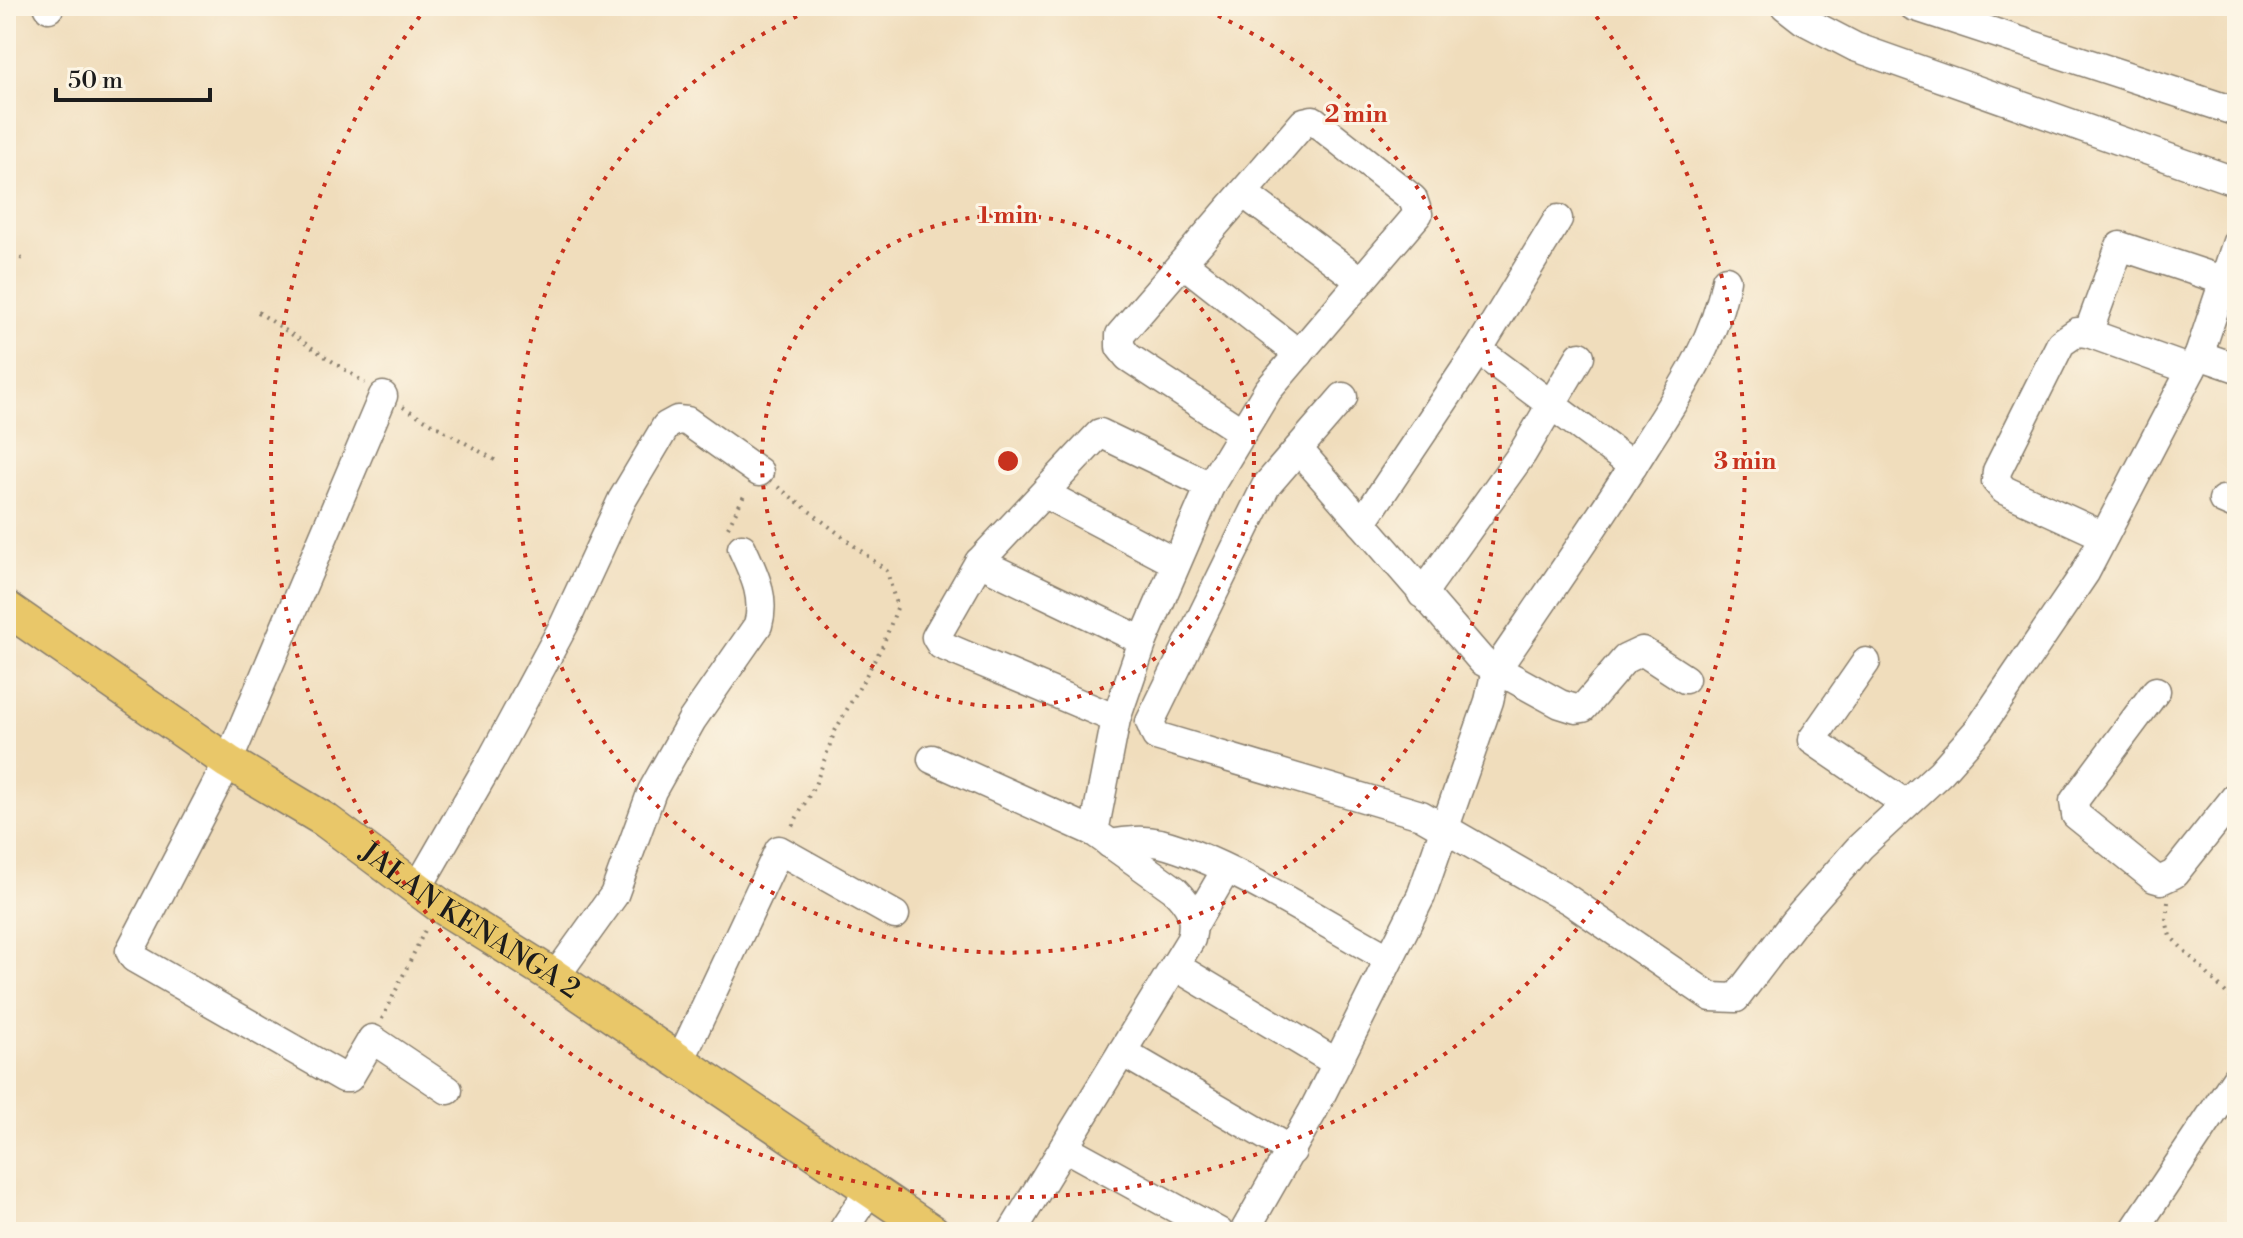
<svg xmlns="http://www.w3.org/2000/svg" width="2243" height="1238" font-family="'Libre Bodoni',serif">
	<style>
		.lines { fill: none; stroke-linecap: round; stroke-linejoin: round }
		.minor-casing { stroke: #867c6c; stroke-width: 31 }
		.major-casing { stroke: #867c6c; stroke-width: 37 }
		.path { stroke: #867c6c; stroke-width: 4; stroke-dasharray: 2 6; stroke-linecap: butt }
		.minor { stroke: #fff; stroke-width: 28 }
		.major { stroke: #e9c769; stroke-width: 34 }
		.ring { fill: none; stroke: #c8321e; stroke-width: 4; stroke-dasharray: 4 8 }
		.labels { text-anchor: middle; dominant-baseline: central; stroke-width: 6; stroke-linejoin: round; paint-order: stroke }
		.street-label { font-size: 28px; fill: #1c1c1c; stroke: #fcf5e5 }
		.centre { fill: #c8321e; stroke: #fcf5e5; stroke-width: 4 }
		.ring-label { font-size: 24px; text-anchor: middle; font-weight: bold; fill: #c8321e; stroke: #fcf5e5; stroke-width: 6; stroke-linejoin: round; paint-order: stroke }
	</style>
	<rect width="100%" height="100%" fill="#fcf5e5"/>
	<filter id="ink" filterUnits="userSpaceOnUse"><feTurbulence type="fractalNoise" baseFrequency=".0125" numOctaves="2"/><feDisplacementMap in="SourceGraphic" scale="16" xChannelSelector="R" yChannelSelector="G"/><feConvolveMatrix kernelMatrix="1 2 1 2 8 2 1 2 1" color-interpolation-filters="sRGB"/></filter>
	<filter id="wash" filterUnits="userSpaceOnUse"><feTurbulence type="fractalNoise" baseFrequency=".006" numOctaves="4" result="noise"/><feDisplacementMap in="SourceGraphic" scale="32" xChannelSelector="R" yChannelSelector="G"/><feGaussianBlur stdDeviation="1.8" result="paint"/><feColorMatrix in="noise" values="0 0 0 0 0 0 0 0 0 0 0 0 0 0 0 0 0 1.4 0 .05"/><feComposite in="paint" operator="in"/></filter>
	<g filter="url(#wash)">
		<rect width="100%" height="100%" fill="#f0ddbc"/>
	</g>
	<g filter="url(#ink)">
		<g class="lines">
			<defs>
				<g id="minor">
					<path d="M48,6L49,8"/>
					<path d="M1785,6L1803,20L1855,47L2237,182"/>
					<path d="M1913,6L2237,112"/>
					<path d="M1243,193L1361,281"/>
					<path d="M1183,263L1299,354"/>
					<path d="M2088,333L2120,246L2222,280"/>
					<path d="M1478,350L1558,219"/>
					<path d="M2199,355L2237,368"/>
					<path d="M383,396L228,762L130,951L134,958L344,1078H349L372,1039L448,1090"/>
					<path d="M1343,397L1266,486L1150,722L1156,736L1421,815L1569,900L1711,997L1736,998L1794,922L1860,847L1941,772L1979,729L2085,573L2199,355L2237,242"/>
					<path d="M1298,449L1482,661L1560,704L1576,709L1583,708L1625,659L1642,651L1685,679"/>
					<path d="M1210,486L1268,390L1418,214L1413,199L1313,120L1304,122L1120,335V347L1128,357L1242,432"/>
					<path d="M1045,494L1176,563"/>
					<path d="M2223,500L2237,506"/>
					<path d="M1362,523L1478,350L1633,466"/>
					<path d="M2104,536L2004,490L1996,481L1997,471L2061,343L2077,332L2088,333L2191,370"/>
					<path d="M979,562L1143,641"/>
					<path d="M1422,594L1522,454L1580,356"/>
					<path d="M1866,662L1812,740L1903,802"/>
					<path d="M2156,691L2074,801L2076,815L2154,878L2161,880L2174,874L2237,795"/>
					<path d="M932,759L1094,832"/>
					<path d="M1110,844C1127,841 1143,839 1160,843C1229,861 1323,923 1388,958"/>
					<path d="M417,889L493,757L564,625L622,500L666,426L677,420L687,421L759,472"/>
					<path d="M1195,923L1226,870"/>
					<path d="M1175,966L1337,1063"/>
					<path d="M555,977L614,895L652,791L692,720L758,625C766,597 754,574 742,548"/>
					<path d="M1122,1052L1292,1151"/>
					<path d="M680,1061L779,850L895,915"/>
					<path d="M1064,1147L1219,1232"/>
					<path d="M842,1232L870,1189"/>
					<path d="M1012,1232L1191,939C1196,917 1191,906 1175,890L1094,832L1116,719L1143,641L1210,486L1100,433L979,562L936,637L941,645L1116,719"/>
					<path d="M1244,1232L1313,1111L1421,896L1489,701L1496,670C1547,595 1599,521 1646,445C1679,393 1715,342 1726,280"/>
					<path d="M2133,1232L2237,1077"/>
				</g>
				<g id="major">
					<path id="s1" d="M6,608L228,762L325,820L438,904L555,977L933,1232"/>
				</g>
			</defs>
			<use href="#minor" class="minor-casing"/>
			<use href="#major" class="major-casing"/>
			<g class="path">
				<path d="M6,251L25,260"/>
				<path d="M258,312L365,383"/>
				<path d="M403,407L495,460"/>
				<path d="M778,487L887,571L897,608L883,645L835,731L815,785L790,830"/>
				<path d="M728,527L746,492"/>
				<path d="M2168,902L2166,920L2170,936L2237,1004"/>
				<path d="M382,1019L427,926"/>
			</g>
			<use href="#minor" class="minor"/>
			<use href="#major" class="major"/>
		</g>
	</g>
	<g class="ring">
		<circle cx="1008" cy="461" r="246"/>
		<path d="M1196 6A492 492 0 1 1 820 6"/>
		<path d="M1589 7A737 737 0 1 1 427 7"/>
	</g>
	<g class="labels">
		<g class="street-label">
			<text stroke="none"><textPath href="#s1" startOffset="560">JALAN KENANGA 2</textPath></text>
		</g>
	</g>
	<circle cx="1008" cy="461" r="12" class="centre"/>
	<g class="ring-label">
		<text x="1356" y="122">2 min</text>
		<text x="1008" y="223">1 min</text>
		<text x="1745" y="469">3 min</text>
	</g>
	<rect width="2243" height="1238" fill="none" stroke="#fcf5e5" stroke-width="32"/>
	<path d="M56 88v12h154v-12" fill="none" stroke="#1c1c1c" stroke-width="4"/>
	<text x="68" y="88" font-size="24" fill="#1c1c1c" stroke="#fcf5e5" stroke-width="6" paint-order="stroke">50 m</text>
</svg>
